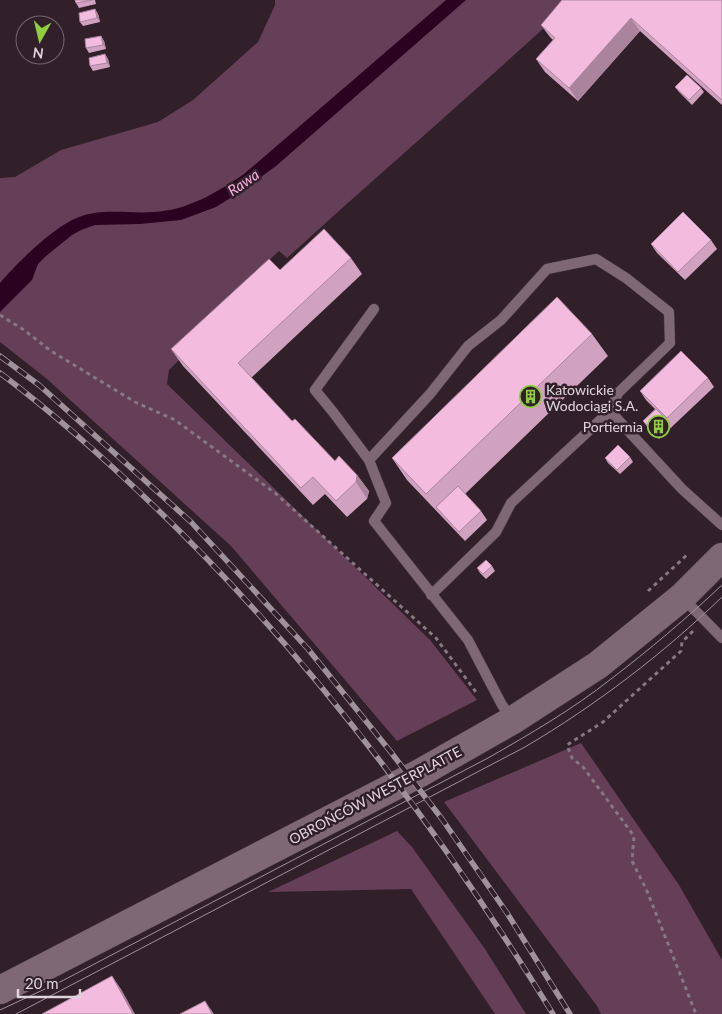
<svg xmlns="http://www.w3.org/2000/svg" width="722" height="1014" font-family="Lato,sans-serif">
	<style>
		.green { fill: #653e58 }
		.water { fill: #2b0320 }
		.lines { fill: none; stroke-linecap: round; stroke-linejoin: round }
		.lane-casing { stroke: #4c3d47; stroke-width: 11 }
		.secondary-casing { stroke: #4c3d47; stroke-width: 29 }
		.path { stroke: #867780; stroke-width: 3; stroke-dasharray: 4 4; stroke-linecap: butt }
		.lane { stroke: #7e6876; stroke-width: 10 }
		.secondary { stroke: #7e6876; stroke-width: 28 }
		.tram { stroke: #a0929b; stroke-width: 1 }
		.rail-casing { stroke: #a0929b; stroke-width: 5.5 }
		.rail { stroke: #311f2a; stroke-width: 4; stroke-dasharray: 11; stroke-linecap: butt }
		.wall { fill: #d1a2c0 }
		.shaded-wall { fill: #aa849c }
		.building { fill: #f3bcdf; stroke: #aa849c }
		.labels { text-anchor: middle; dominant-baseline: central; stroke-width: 5; stroke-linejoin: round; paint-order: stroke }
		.poi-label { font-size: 14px; fill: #e0d4dc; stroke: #311f2a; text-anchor: start }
		.street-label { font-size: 14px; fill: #e0d4dc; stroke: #311f2a }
		.water-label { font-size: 15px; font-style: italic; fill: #faaee0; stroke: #311f2a }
	</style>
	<rect width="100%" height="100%" fill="#311f2a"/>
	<g class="green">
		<path d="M275,0H574C480,88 382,171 287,258L279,251L263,266L268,273L169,370L167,384L430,640L477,700L397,741L231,546L47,379L0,342V178L15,177L61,150L158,122L193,100L258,42L275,5Z"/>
		<path d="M581,743L679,885L722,960V1014H601L597,1006L444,802Z"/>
		<path d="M397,831L412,847L485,949L526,1014H495L411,889L268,892Z"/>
	</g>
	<path class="water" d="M446,0H466L276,166L240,192L216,207L181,220L140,224L95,225L81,230L72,235L46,256L38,264L32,280L0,312V283C18,262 56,224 82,216C104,208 131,214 154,212C188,210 216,193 244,174Z"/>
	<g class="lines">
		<defs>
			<g id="lane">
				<path d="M374,309L315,390L333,412L369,460L386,503L374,521L468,640L502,705L512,719"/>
				<path d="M369,460L430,394L468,346L501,320L547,269L596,259L626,278L669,312L670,343L618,393L610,411"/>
				<path d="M431,595L496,532L511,503L610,411L682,489L722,525"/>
				<path d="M682,597L722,638"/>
			</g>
			<path id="secondary" d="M0,990L420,773L513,720L598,665L682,597L722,557"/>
		</defs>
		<use href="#lane" class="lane-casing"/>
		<use href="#secondary" class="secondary-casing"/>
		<g class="path">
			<path d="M0,315L24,330L51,351L135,402L175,420L275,493L436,638L476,692"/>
			<path d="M648,591L688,554"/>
			<path d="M693,631L682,642L681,651L603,722L567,745L572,758L583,767L634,836L632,861L647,891L696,1014"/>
		</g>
		<use href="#lane" class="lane"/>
		<use href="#secondary" class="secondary"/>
		<g class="tram">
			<path d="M0,1010L60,982L488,758C530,734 573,709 611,679C649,650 687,618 722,585"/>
			<path d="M16,1014L525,747C596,705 663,654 722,597"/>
		</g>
		<defs>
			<g id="rail">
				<path d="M0,356L39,385L191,522L308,649L390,751L442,819L507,913L570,1014"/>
				<path d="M0,373C56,415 105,459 155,507C311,657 440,830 553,1014"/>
			</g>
		</defs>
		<use href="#rail" class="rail-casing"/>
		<use href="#rail" class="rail"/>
	</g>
	<g class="wall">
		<path d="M75,0H95L96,4L79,8L76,3Z"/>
		<path d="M722,0V105L640,31L578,101L545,72L536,59L553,40L550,37L541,25Z"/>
		<path d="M95,9L98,14L100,22L83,26L80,22Z"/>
		<path d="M101,36L104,41L106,49L89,53L86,48Z"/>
		<path d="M105,54L108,59L110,67L93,71L90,66Z"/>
		<path d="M675,87L701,88L704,92L692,105L679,92Z"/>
		<path d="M711,240L717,249L685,280L657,253L651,244Z"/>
		<path d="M351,258L362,274L251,378L292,421L335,461L357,475L369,491L367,499L347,517L325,494L313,505L183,366L171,349L280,270Z"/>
		<path d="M592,334L608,356L465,494L481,511L487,520L465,541L407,480L392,458Z"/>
		<path d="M708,378L714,387L659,439L646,425L643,421L655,409L646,400L640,391Z"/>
		<path d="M630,457L633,462L620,474L608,463L605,458Z"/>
		<path d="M492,566L495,571L486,579L480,573L477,568Z"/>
	</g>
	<g class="shaded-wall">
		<path d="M95,9L98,14L100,22L97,18Z"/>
		<path d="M631,18L640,31L578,101L569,88Z"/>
		<path d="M101,36L104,41L106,49L103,45Z"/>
		<path d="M105,54L108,59L110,67L107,63Z"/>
		<path d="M357,475L369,491L367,499L356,482Z"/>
		<path d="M112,976L121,989L135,1014H133Z"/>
		<path d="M205,1001L214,1014H212Z"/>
	</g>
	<g class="building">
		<path d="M75,0H92L76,3Z"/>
		<path d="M562,0H722V100L631,18L569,88L536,59L555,38L541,25Z"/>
		<path d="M95,9L97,18L80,22L79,13Z"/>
		<path d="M101,36L103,45L86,48L85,39Z"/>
		<path d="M105,54L107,63L90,66L89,58Z"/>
		<path d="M687,75L701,88L689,100L675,87Z"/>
		<path d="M683,212L711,240L678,272L651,244Z"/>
		<path d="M324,229L351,258L238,363L292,421L295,419L335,461L339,456L357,475L356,482L336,501L313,477L301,488L171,349L269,259L280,270Z"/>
		<path d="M557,297L592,334L426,494L392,458Z"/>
		<path d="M681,351L708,378L667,418L640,391Z"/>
		<path d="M656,409L670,423L656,435L643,421Z"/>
		<path d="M618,445L630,457L617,470L605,458Z"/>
		<path d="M458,486L481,511L459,532L436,507Z"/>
		<path d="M486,560L492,566L483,574L477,568Z"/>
		<path d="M112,976L133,1014H42Z"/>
		<path d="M205,1001L212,1014H180Z"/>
	</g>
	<defs>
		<symbol id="building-ring" viewBox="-11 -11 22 22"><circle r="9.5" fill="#311f2a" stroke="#90cd41" stroke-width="1.5"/><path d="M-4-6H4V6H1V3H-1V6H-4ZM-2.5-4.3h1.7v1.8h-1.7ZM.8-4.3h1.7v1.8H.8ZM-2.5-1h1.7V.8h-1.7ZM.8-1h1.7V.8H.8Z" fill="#90cd41"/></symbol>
	</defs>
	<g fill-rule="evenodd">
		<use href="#building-ring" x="518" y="384" width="25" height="25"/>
		<use href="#building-ring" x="646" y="414" width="25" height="25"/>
	</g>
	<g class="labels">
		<g class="poi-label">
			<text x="546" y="389">Katowickie<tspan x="546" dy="16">Wodociągi S.A.</tspan></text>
			<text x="643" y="426" text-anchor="end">Portiernia</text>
		</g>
		<g class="street-label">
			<text transform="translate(375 795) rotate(-28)">OBROŃCÓW WESTERPLATTE</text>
		</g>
		<g class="water-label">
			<text transform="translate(243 182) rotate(-35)">Rawa</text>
		</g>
	</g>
	<g transform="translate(40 40) rotate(188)"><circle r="24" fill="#311f2a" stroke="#776771"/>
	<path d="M0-4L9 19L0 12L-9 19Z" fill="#90cd41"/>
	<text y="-8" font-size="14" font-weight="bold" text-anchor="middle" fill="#e0d4dc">N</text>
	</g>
	<path d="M18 989v8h62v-8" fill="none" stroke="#e0d4dc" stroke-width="2.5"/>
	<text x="25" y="989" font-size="15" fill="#e0d4dc" stroke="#311f2a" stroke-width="4" paint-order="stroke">20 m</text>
</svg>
